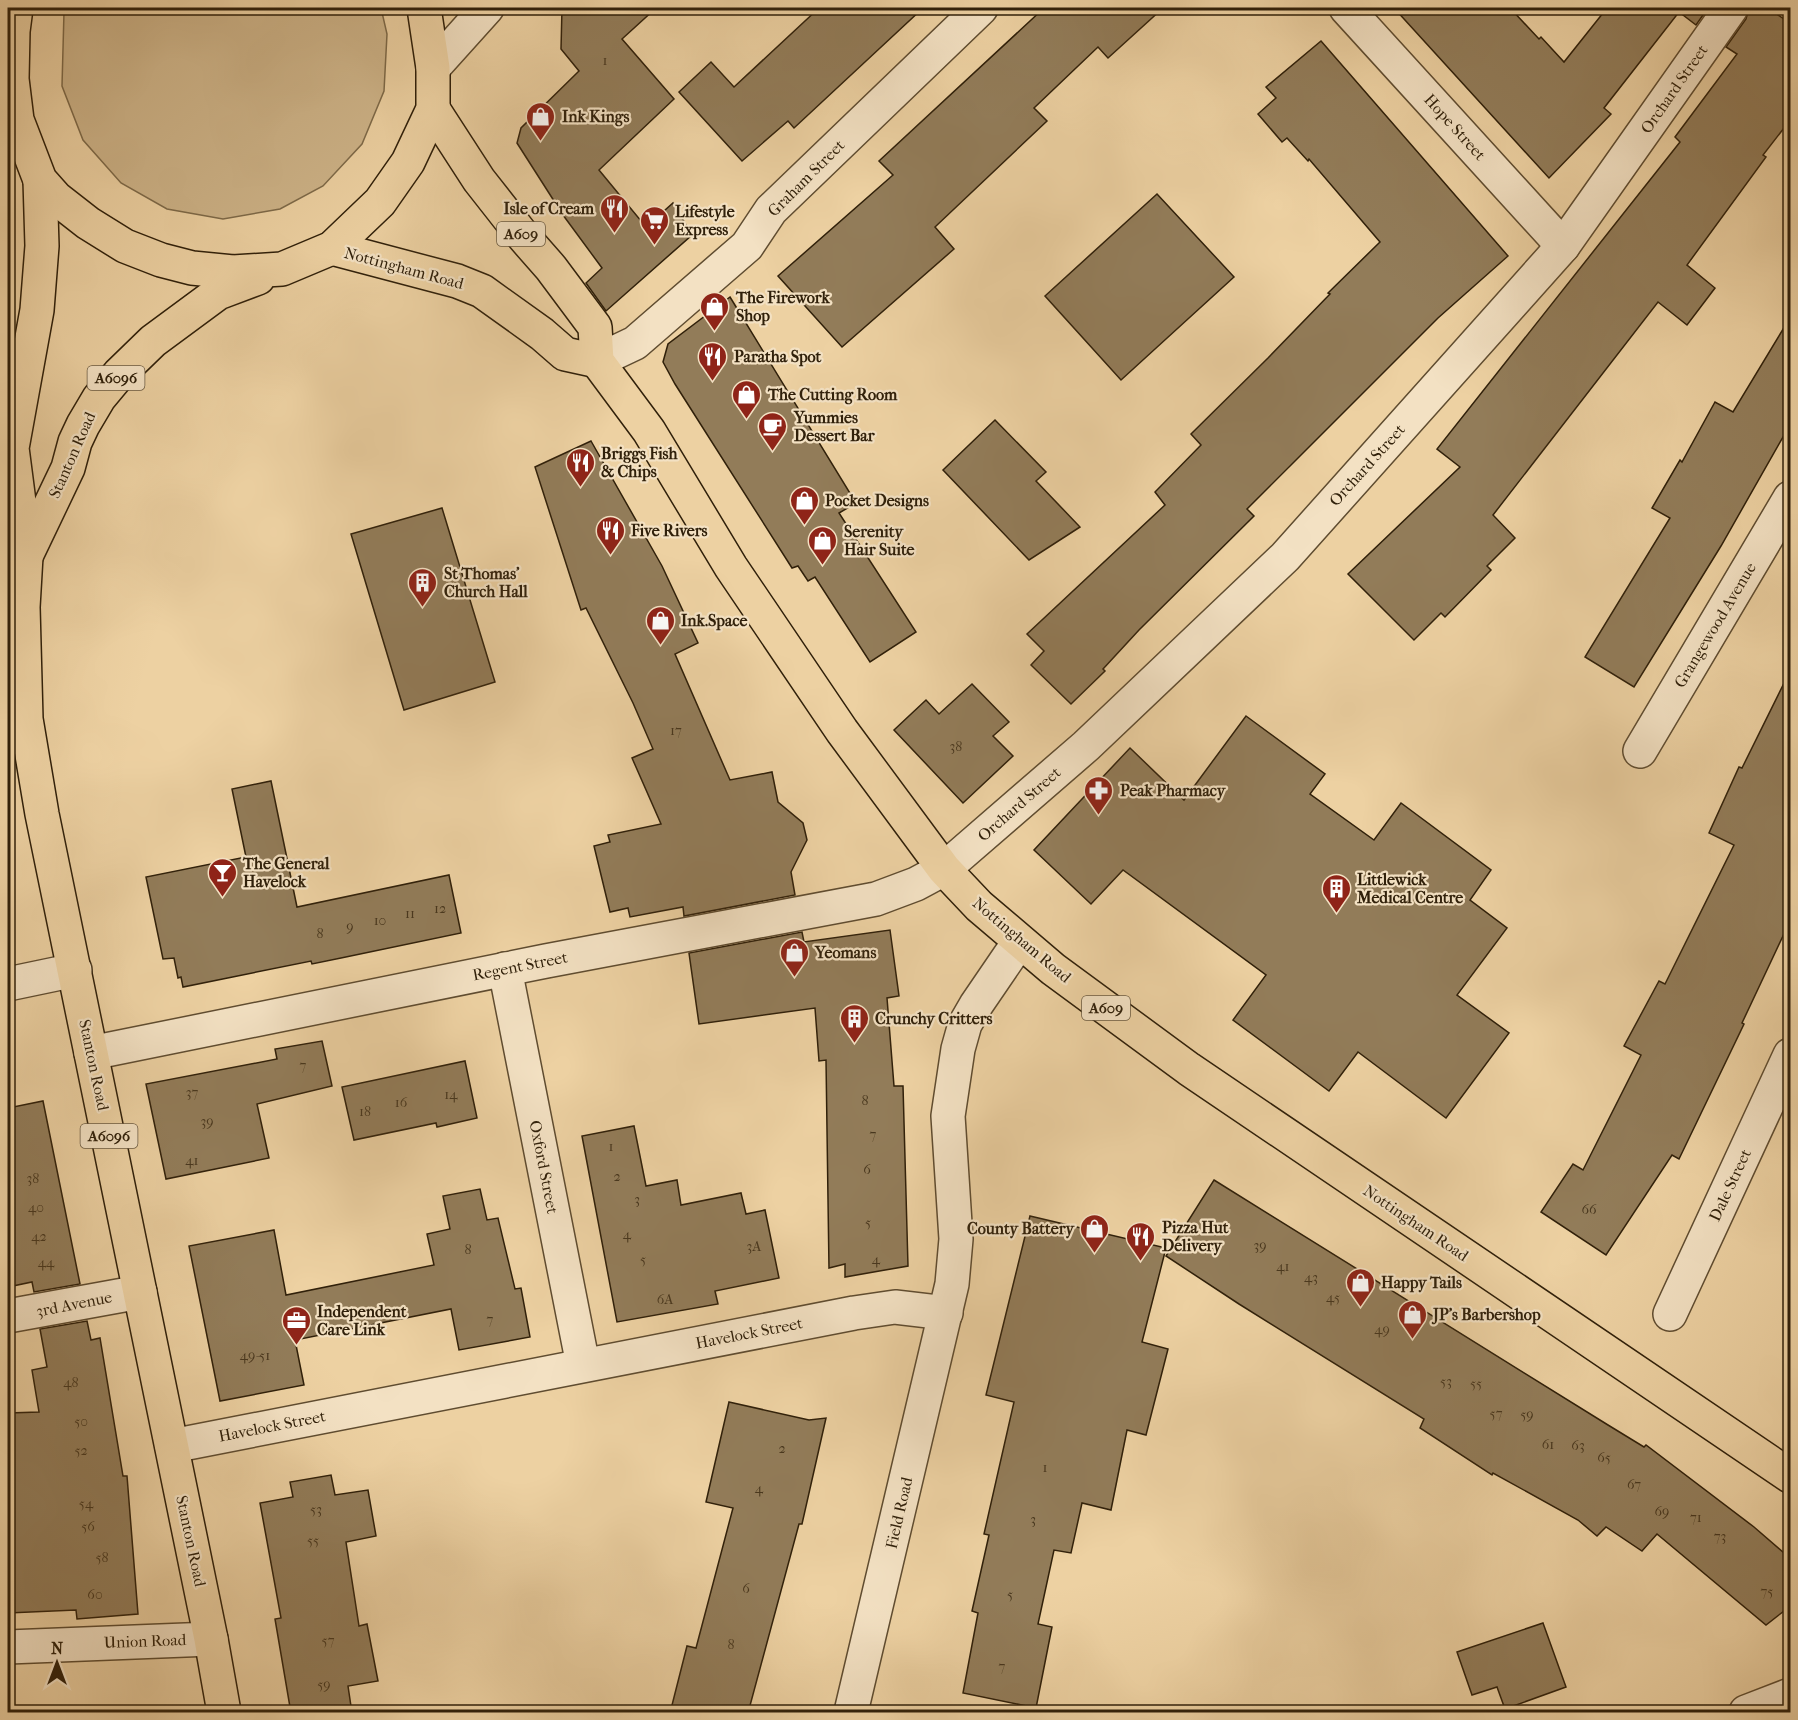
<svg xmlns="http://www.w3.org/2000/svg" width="1798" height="1720" font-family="'IM FELL French Canon',serif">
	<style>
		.green { fill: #cdb388; stroke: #7e6a49; stroke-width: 1.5 }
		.building { fill: #927c59; stroke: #30200a; stroke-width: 1.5 }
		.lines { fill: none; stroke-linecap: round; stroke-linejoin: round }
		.minor-casing { stroke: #5f4c30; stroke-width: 36 }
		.major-casing { stroke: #30200a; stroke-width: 36 }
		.minor { stroke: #f3e1c3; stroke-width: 33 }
		.major { stroke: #edd1a2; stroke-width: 33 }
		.labels { text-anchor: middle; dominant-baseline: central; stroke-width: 4.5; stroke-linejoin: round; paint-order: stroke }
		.number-label { font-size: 14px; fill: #48371e }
		.shield { fill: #f3e1c3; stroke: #6a5a42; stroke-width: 1.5 }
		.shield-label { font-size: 15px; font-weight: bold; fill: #30200a }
		.street-label { font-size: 16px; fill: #30200a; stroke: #f3e1c3 }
		.poi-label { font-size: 16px; font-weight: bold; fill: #30200a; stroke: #f3e1c3; text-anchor: start }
	</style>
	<rect width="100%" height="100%" fill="#edd1a2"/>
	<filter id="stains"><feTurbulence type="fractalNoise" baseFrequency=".00333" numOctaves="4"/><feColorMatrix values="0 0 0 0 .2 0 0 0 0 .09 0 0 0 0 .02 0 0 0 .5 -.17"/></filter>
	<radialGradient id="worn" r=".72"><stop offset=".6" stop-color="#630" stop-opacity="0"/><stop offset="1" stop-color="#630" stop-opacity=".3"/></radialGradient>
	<path class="green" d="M66,8H381L387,34L384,91L362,144L323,186L280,209L223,219L167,209L121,183L83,140L62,86L64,12Z"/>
	<g class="building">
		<path d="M562,8H656L622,39L674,99L599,170L646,227L673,203L692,235L606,311L586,283L602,268L563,215L517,143L521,128L579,71L561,49Z"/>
		<path d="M819,8H923L794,128L788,121L742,161L679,92L711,62L734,87Z"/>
		<path d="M1044,8H1163L1108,58L1098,47L1034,108L1047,121L935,227L954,249L842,347L778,276L893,175L879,161Z"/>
		<path d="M1394,8H1510L1539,39L1541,37L1564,62L1607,8H1708L1696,25L1679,12L1604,108L1611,114L1549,178Z"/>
		<path d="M1749,8H1768L1791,24V119L1763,155L1766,157L1687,265L1715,288L1687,325L1658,302L1493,515L1515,538L1487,566L1491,570L1445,617L1441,613L1414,640L1348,574L1460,467L1437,449L1680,142L1675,137L1737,54L1726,47L1746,19Z"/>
		<path d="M1321,41L1508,256L1438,318L1247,509L1254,516L1139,630L1103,669L1105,671L1071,704L1031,665L1044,651L1027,634L1165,505L1155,492L1201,445L1191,434L1268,358L1330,294L1328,293L1380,242L1309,159L1308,161L1287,138L1282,142L1258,114L1276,98L1266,87Z"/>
		<path d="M1157,194L1234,277L1121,380L1045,296Z"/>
		<path d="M730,297L856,503L839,513L916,632L870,662L815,577L808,581L798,566L792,568L675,384L663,362L668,344Z"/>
		<path d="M1791,316V423L1721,546L1634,687L1585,657L1670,518L1652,508L1680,460L1682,462L1715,402L1733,412Z"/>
		<path d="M995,420L1046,472L1036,481L1080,527L1029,560L943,470Z"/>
		<path d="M591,441L662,566L698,643L675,654L730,780L772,772L778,802L803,823L807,840L791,872L795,895L684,916L683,907L630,917L628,908L610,912L594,846L610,842L608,835L661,824L632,758L653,749L633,703L586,608L581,610L535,467Z"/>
		<path d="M442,508L495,682L404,710L351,534Z"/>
		<path d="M1791,669V919L1742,1023L1744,1024L1679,1159L1672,1155L1606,1255L1541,1212L1573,1164L1583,1170L1641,1055L1624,1046L1659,981L1665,984L1734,845L1709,833L1739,767L1742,768Z"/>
		<path d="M972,684L1009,722L993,736L1013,756L963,803L894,730L926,700L939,714Z"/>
		<path d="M1246,716L1325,774L1310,794L1374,840L1401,803L1491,870L1470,900L1507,928L1457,995L1509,1033L1446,1118L1358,1052L1329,1091L1233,1020L1266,975L1123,870L1091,904L1034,850L1130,748L1184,800Z"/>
		<path d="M271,781L297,907L449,875L461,933L341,958L312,964L311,961L183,987L181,977L178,978L174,958L163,959L146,877L246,857L232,789Z"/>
		<path d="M890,930L899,996L887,998L894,1086H903L908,1266L845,1277V1264L829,1268L826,1060L819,1061L815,1008L699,1024L689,953L802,932L804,942Z"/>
		<path d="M322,1041L332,1086L257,1104L269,1158L166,1179L146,1084L277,1059L275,1049Z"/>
		<path d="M465,1061L477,1118L437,1127L436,1123L354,1140L342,1087Z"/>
		<path d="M43,1101L80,1284L34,1292L32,1282L8,1287V1108Z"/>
		<path d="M634,1126L646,1186L677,1180L681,1205L741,1193L746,1214L765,1210L779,1278L715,1291L718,1304L617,1322L582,1136Z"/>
		<path d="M1214,1180L1608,1425L1644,1447L1646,1445L1754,1527L1791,1559V1601L1784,1611L1766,1625L1657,1534L1642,1551L1606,1527L1597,1536L1578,1520L1493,1473L1492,1475L1420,1428L1424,1419L1239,1304L1166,1256Z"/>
		<path d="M480,1189L487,1220L498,1218L515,1289L521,1288L530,1337L459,1350L451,1309L295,1340L304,1385L220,1401L189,1246L274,1230L286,1295L434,1265L427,1234L450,1229L443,1196Z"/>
		<path d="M1030,1216L1166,1248L1142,1342L1168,1349L1146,1435L1127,1430L1111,1510L1082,1503L1071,1553L1054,1550L1038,1624L1052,1627L1036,1708L963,1693L978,1613L972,1611L989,1535L984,1534L1014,1402L986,1395Z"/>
		<path d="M87,1321L91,1340L100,1338L123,1476H127L138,1614L77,1619L76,1610L8,1613V1413L39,1412L32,1370L47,1367L40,1329Z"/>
		<path d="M729,1402L809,1420L826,1418L802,1524H799L748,1713H670L687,1646L696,1648L733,1508L706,1502Z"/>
		<path d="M331,1475L335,1495L368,1490L376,1536L346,1542L359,1626L367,1624L378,1681L348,1686L352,1713H291L275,1619L281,1618L260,1503L293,1497L290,1482Z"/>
		<path d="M1543,1623L1566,1687L1505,1709L1497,1687L1472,1695L1457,1652Z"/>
	</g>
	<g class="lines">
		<defs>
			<g id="minor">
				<path d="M1346,8L1563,246"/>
				<path d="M433,68L487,8"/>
				<path d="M597,361L635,343L747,246L771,210L981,8"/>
				<path d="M1640,751L1790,498"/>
				<path d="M505,969L583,1365"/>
				<path d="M8,984L75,970"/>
				<path d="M91,1053L546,961L876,899L916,884L944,869L1086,746L1285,557L1563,246L1731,8"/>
				<path d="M1670,1314L1790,1055"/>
				<path d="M8,1316L140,1292"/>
				<path d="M172,1446L854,1313L895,1307L946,1313"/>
				<path d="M8,1647L211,1639"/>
				<path d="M851,1712L952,1284L956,1239L948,1116L958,1049L965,1024L976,1005L1019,942"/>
				<path d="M1746,1712L1790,1695"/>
			</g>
			<g id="major">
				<path d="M16,8L13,31L12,79L17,120L40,180L56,198L88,223L125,246L161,260L192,268L233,272L282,269L332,248L380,202L408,162L433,109V68L424,8"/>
				<path d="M433,109L479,180L523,236L551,268L595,327L597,361L649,431L731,567L842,731L944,869L979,906L1053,969L1189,1069L1790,1476"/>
				<path d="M40,180L42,246L37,310L12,448L26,556L23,607L26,719L42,814L211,1639L224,1712"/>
				<path d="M332,248L457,281L482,291L542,334L565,354L597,361"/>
				<path d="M26,556L68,468L75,442L83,425L99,398L119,374L153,341L218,293L258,278"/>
			</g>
		</defs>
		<use href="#minor" class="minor-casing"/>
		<use href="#major" class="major-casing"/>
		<use href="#minor" class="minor"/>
		<use href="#major" class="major"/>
	</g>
	<defs>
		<symbol id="shop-pin" viewBox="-11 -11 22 30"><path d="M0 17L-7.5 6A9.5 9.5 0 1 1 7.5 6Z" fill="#8f2418" stroke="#f3e1c3"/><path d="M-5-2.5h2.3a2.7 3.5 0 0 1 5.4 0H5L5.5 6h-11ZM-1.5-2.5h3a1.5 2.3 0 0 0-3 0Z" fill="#fff"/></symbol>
		<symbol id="restaurant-pin" viewBox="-11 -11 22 30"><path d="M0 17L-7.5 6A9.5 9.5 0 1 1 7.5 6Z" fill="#8f2418" stroke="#f3e1c3"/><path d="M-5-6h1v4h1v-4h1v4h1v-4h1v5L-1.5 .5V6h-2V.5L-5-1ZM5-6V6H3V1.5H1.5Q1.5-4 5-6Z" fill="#fff"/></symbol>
		<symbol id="supermarket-pin" viewBox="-11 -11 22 30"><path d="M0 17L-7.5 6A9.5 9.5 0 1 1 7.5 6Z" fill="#8f2418" stroke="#f3e1c3"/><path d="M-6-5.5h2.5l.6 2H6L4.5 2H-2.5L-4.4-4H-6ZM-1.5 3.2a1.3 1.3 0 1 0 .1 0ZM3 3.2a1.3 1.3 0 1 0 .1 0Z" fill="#fff"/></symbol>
		<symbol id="cafe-pin" viewBox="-11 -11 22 30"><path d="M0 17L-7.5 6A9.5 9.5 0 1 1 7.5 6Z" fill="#8f2418" stroke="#f3e1c3"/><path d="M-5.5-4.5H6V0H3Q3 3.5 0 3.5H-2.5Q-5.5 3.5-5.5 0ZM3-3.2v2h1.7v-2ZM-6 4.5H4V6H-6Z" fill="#fff"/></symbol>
		<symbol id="building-pin" viewBox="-11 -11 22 30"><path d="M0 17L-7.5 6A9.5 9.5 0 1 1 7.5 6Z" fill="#8f2418" stroke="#f3e1c3"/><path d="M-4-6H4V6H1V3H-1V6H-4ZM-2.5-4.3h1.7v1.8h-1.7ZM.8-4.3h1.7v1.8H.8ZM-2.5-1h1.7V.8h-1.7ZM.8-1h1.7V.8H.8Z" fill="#fff"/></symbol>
		<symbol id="pharmacy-pin" viewBox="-11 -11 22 30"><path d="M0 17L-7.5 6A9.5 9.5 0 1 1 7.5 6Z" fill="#8f2418" stroke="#f3e1c3"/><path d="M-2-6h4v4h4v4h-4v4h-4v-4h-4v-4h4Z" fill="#fff"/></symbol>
		<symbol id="bar-pin" viewBox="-11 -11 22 30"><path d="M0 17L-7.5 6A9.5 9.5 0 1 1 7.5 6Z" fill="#8f2418" stroke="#f3e1c3"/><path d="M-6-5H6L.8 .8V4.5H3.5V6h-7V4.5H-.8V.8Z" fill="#fff"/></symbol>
		<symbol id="office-pin" viewBox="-11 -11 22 30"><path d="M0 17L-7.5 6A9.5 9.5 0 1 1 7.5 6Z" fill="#8f2418" stroke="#f3e1c3"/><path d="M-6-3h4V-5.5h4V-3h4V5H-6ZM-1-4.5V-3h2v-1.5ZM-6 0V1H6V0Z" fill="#fff"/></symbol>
	</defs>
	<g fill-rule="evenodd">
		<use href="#shop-pin" x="524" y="100" width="33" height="45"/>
		<use href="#restaurant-pin" x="598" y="192" width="33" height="45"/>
		<use href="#supermarket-pin" x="638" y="204" width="33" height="45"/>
		<use href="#shop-pin" x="698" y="290" width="33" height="45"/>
		<use href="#restaurant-pin" x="696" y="340" width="33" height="45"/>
		<use href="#shop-pin" x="730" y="378" width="33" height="45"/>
		<use href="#cafe-pin" x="756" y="410" width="33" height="45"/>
		<use href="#restaurant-pin" x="564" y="446" width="33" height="45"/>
		<use href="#shop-pin" x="788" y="484" width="33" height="45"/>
		<use href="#restaurant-pin" x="594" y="514" width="33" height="45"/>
		<use href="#shop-pin" x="806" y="524" width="33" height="45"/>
		<use href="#building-pin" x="406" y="566" width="33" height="45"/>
		<use href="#shop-pin" x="644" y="604" width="33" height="45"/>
		<use href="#pharmacy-pin" x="1082" y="774" width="33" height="45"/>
		<use href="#bar-pin" x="206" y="856" width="33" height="45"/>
		<use href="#building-pin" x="1320" y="872" width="33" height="45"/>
		<use href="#shop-pin" x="778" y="936" width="33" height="45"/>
		<use href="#building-pin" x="838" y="1002" width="33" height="45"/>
		<use href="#shop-pin" x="1078" y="1212" width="33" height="45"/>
		<use href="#restaurant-pin" x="1124" y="1220" width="33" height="45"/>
		<use href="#shop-pin" x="1344" y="1266" width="33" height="45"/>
		<use href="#shop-pin" x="1396" y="1298" width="33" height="45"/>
		<use href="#office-pin" x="280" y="1304" width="33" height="45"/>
	</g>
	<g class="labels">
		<g class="number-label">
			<text x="605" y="60">1</text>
			<text x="676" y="730">17</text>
			<text x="956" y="746">38</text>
			<text x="440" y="908">12</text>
			<text x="410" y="913">11</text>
			<text x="380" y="920">10</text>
			<text x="350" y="926">9</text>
			<text x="320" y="933">8</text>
			<text x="303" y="1065">7</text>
			<text x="192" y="1092">37</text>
			<text x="451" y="1094">14</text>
			<text x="865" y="1100">8</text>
			<text x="401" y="1102">16</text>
			<text x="365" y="1111">18</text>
			<text x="207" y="1121">39</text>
			<text x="873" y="1134">7</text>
			<text x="611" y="1146">1</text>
			<text x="192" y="1160">41</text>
			<text x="867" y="1169">6</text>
			<text x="617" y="1176">2</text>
			<text x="33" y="1178">38</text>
			<text x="637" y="1199">3</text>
			<text x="36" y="1207">40</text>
			<text x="1589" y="1209">66</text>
			<text x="868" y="1222">5</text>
			<text x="627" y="1234">4</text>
			<text x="39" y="1236">42</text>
			<text x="1260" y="1245">39</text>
			<text x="754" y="1246">3A</text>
			<text x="468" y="1249">8</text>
			<text x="643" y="1259">5</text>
			<text x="876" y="1259">4</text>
			<text x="46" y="1262">44</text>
			<text x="1283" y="1266">41</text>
			<text x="1311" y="1277">43</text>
			<text x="1333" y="1297">45</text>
			<text x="665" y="1299">6A</text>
			<text x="490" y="1319">7</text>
			<text x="1382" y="1329">49</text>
			<text x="255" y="1355">49-51</text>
			<text x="1446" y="1381">53</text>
			<text x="71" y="1382">48</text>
			<text x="1476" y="1383">55</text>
			<text x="1496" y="1413">57</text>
			<text x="1527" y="1414">59</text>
			<text x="81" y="1421">50</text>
			<text x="1548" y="1444">61</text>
			<text x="1578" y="1445">63</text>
			<text x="782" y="1448">2</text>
			<text x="81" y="1450">52</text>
			<text x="1604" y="1457">65</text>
			<text x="1045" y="1467">1</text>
			<text x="1634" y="1484">67</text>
			<text x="759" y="1488">4</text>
			<text x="86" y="1503">54</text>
			<text x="316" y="1509">53</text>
			<text x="1662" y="1511">69</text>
			<text x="1696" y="1517">71</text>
			<text x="1033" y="1519">3</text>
			<text x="88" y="1526">56</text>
			<text x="1720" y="1536">73</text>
			<text x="313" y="1540">55</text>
			<text x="102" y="1557">58</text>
			<text x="746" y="1588">6</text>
			<text x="1767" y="1591">75</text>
			<text x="95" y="1594">60</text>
			<text x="1010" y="1594">5</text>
			<text x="328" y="1640">57</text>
			<text x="731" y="1644">8</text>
			<text x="1002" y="1666">7</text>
			<text x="324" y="1684">59</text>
		</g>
		<g class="shield">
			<rect x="497" y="222" width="48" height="24" rx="4.5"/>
			<rect x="87.5" y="366" width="57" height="24" rx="4.5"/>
			<rect x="1082" y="996" width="48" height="24" rx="4.5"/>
			<rect x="80.5" y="1124" width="57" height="24" rx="4.5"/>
		</g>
		<g class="shield-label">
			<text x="521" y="234">A609</text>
			<text x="116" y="378">A6096</text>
			<text x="1106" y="1008">A609</text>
			<text x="109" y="1136">A6096</text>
		</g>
		<g class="street-label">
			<text transform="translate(1674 89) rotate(-55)">Orchard Street</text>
			<text transform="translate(1455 127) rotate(48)">Hope Street</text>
			<text transform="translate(806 178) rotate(-45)">Graham Street</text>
			<text transform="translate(404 268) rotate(15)">Nottingham Road</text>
			<text transform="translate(72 455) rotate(-66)">Stanton Road</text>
			<text transform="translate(1367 465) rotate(-48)">Orchard Street</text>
			<text transform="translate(1715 625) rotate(-59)">Grangewood Avenue</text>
			<text transform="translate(1019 804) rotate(-41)">Orchard Street</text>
			<text transform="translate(1022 940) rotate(40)">Nottingham Road</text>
			<text transform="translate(520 966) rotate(-11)">Regent Street</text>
			<text transform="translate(94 1065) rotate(78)">Stanton Road</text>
			<text transform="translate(544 1167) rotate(79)">Oxford Street</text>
			<text transform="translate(1730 1185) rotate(-65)">Dale Street</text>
			<text transform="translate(1416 1223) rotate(34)">Nottingham Road</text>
			<text transform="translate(74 1304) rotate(-11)">3rd Avenue</text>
			<text transform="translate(749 1333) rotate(-11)">Havelock Street</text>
			<text transform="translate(272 1426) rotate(-11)">Havelock Street</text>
			<text transform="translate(899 1513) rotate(-77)">Field Road</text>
			<text transform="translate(191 1541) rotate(78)">Stanton Road</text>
			<text transform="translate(145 1641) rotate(-2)">Union Road</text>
		</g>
		<g class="poi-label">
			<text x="562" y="116">Ink Kings</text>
			<text x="594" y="208" text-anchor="end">Isle of Cream</text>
			<text x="675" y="211">Lifestyle<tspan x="675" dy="18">Express</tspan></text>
			<text x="736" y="297">The Firework<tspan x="736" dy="18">Shop</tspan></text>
			<text x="734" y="356">Paratha Spot</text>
			<text x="768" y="394">The Cutting Room</text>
			<text x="794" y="417">Yummies<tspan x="794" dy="18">Dessert Bar</tspan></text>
			<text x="601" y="453">Briggs Fish<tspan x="601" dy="18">&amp; Chips</tspan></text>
			<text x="825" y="500">Pocket Designs</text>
			<text x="631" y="530">Five Rivers</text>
			<text x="844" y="531">Serenity<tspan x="844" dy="18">Hair Suite</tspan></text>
			<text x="444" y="573">St Thomas'<tspan x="444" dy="18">Church Hall</tspan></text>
			<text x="681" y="620">Ink.Space</text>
			<text x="1120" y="790">Peak Pharmacy</text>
			<text x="243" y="863">The General<tspan x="243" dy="18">Havelock</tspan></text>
			<text x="1357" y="879">Littlewick<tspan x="1357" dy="18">Medical Centre</tspan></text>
			<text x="815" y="952">Yeomans</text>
			<text x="875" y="1018">Crunchy Critters</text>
			<text x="1162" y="1227">Pizza Hut<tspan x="1162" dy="18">Delivery</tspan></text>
			<text x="1074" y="1228" text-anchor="end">County Battery</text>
			<text x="1381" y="1282">Happy Tails</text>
			<text x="317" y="1311">Independent<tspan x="317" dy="18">Care Link</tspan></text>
			<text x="1433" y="1314">JP's Barbershop</text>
		</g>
	</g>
	<rect width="1798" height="1720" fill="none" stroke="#edd1a2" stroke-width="30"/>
	<rect x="9" y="9" width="1780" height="1702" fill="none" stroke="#30200a" stroke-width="3"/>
	<rect x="15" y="15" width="1768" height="1690" fill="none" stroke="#30200a" stroke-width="1.5"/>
	<g transform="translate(57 1663)" stroke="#f3e1c3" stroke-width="4.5" paint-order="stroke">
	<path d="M0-4.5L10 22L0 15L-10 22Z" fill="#30200a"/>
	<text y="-9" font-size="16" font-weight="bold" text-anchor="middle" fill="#30200a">N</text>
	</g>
	<rect width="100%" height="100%" filter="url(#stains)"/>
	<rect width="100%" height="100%" fill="url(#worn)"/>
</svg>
